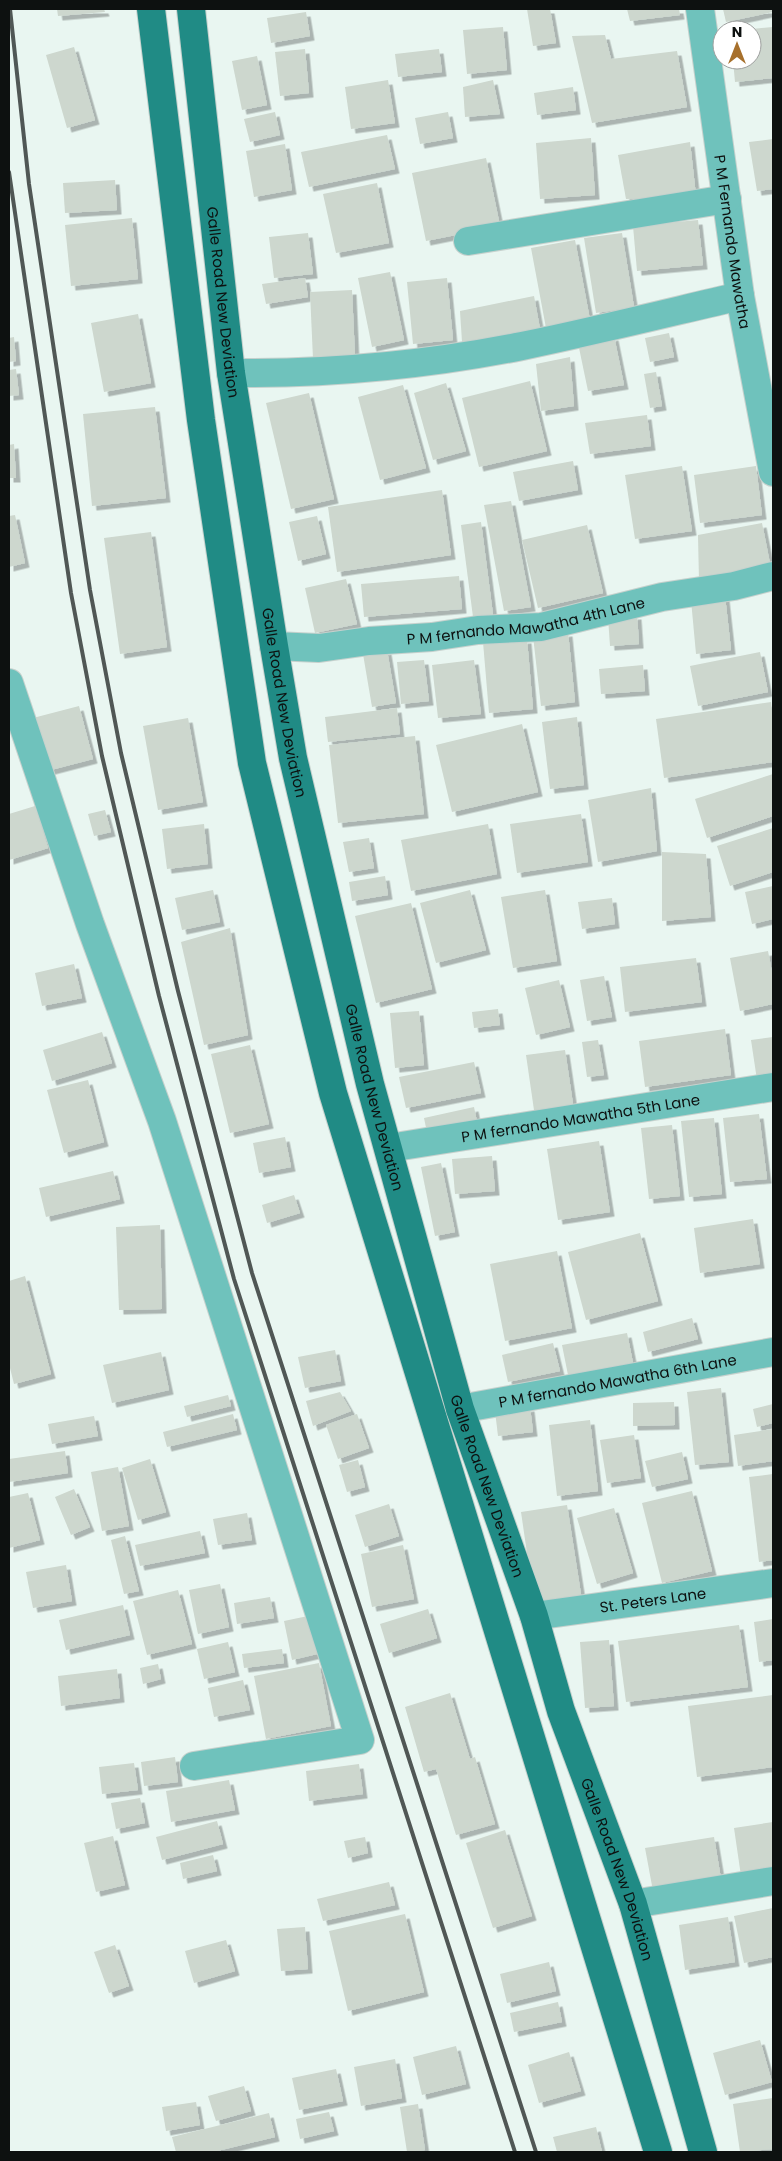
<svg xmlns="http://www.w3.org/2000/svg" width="782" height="2161" font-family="Poppins,sans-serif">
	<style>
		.building { fill: #cdd7ce; filter: url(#shadow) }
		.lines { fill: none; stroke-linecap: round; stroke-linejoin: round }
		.minor-casing { stroke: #c6d1cd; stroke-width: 30 }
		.primary-casing { stroke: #c6d1cd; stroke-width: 30 }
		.minor { stroke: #6fc2bc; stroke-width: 28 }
		.primary { stroke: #208b85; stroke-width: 28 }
		.rail { stroke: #505755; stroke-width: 4 }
		.labels { text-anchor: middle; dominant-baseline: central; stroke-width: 4.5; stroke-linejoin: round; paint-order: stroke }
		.street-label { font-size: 15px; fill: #0d1110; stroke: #fff }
	</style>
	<defs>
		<filter id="shadow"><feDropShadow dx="4.5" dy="4.5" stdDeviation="0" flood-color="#0004"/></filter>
	</defs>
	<rect width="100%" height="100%" fill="#e9f6f1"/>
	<g class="building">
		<path d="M57,9H104L105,12L58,16Z"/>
		<path d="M527,9H550L556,43L533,46Z"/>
		<path d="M627,9H679L680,15L630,21Z"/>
		<path d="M723,9H773V12L726,22Z"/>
		<path d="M306,12L310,36L271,43L267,18Z"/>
		<path d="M503,27L507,70L467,74L463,30Z"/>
		<path d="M773,27V78L735,82L733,60H752V29Z"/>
		<path d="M605,35L611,59L677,51L687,107L592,123L572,36Z"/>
		<path d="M74,47L95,120L67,128L46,55Z"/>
		<path d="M305,49L309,93L280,96L275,52Z"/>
		<path d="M439,49L442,72L398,77L395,54Z"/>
		<path d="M257,56L267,105L242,110L232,61Z"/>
		<path d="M388,80L395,123L351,129L345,87Z"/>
		<path d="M493,80L500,114L465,117L463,87Z"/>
		<path d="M573,87L576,110L537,115L534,93Z"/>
		<path d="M275,112L280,135L250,142L244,119Z"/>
		<path d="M448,112L453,138L420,144L415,118Z"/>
		<path d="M387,135L395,169L309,187L301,152Z"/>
		<path d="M591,138L595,195L540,199L536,143Z"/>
		<path d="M773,139V189L757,191L749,142Z"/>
		<path d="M690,142L696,196L626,199L618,155Z"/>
		<path d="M285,144L292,190L254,197L246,151Z"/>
		<path d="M486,158L500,226L426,241L412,173Z"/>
		<path d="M115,180L117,210L65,213L63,183Z"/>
		<path d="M377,183L389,243L336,253L323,194Z"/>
		<path d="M132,218L138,279L71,286L65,225Z"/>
		<path d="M698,220L703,265L637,271L633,226Z"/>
		<path d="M308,233L313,274L274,278L269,237Z"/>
		<path d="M622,233L634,307L596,313L584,238Z"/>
		<path d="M575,240L590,320L546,328L531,248Z"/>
		<path d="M390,272L404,340L372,347L358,278Z"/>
		<path d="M305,278L308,297L266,304L262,284Z"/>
		<path d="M447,278L453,340L413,344L407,282Z"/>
		<path d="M352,290L355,357L313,359L310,292Z"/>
		<path d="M534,296L540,329L462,342L460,311Z"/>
		<path d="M138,314L151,383L104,392L91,323Z"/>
		<path d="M669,333L674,357L650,362L645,338Z"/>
		<path d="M614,336L624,385L588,391L578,343Z"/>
		<path d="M14,337L16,361L9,362V338Z"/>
		<path d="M570,357L574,406L541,411L536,364Z"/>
		<path d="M16,369L19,395L9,396V370Z"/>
		<path d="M656,372L662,406L650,408L644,374Z"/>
		<path d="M530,381L547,451L479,467L462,398Z"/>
		<path d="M446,383L466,451L433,460L414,393Z"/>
		<path d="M403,385L426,468L380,480L358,397Z"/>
		<path d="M309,393L334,499L291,509L266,403Z"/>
		<path d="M155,407L166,498L92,506L83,414Z"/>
		<path d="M647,415L651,446L590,454L585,423Z"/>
		<path d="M14,444L16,478H9V445Z"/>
		<path d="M573,461L578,490L519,501L513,472Z"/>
		<path d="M682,466L692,531L635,539L625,475Z"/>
		<path d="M756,466L762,515L700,523L694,475Z"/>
		<path d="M442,490L451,555L337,572L328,507Z"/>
		<path d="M511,501L531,607L504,611L484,505Z"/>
		<path d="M15,515L25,563L9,567V516Z"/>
		<path d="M317,516L326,554L298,561L289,522Z"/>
		<path d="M481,522L493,615L473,617L461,525Z"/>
		<path d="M762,523L772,574L699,582L698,535Z"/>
		<path d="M587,525L603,593L538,608L522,540Z"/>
		<path d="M151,532L167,647L120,654L104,538Z"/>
		<path d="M459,576L462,609L364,617L361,584Z"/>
		<path d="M346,579L357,624L315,633L305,588Z"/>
		<path d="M725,596L731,650L696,654L691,600Z"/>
		<path d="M637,615L639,644L610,646L608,617Z"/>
		<path d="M568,632L575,702L541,706L533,636Z"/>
		<path d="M527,639L533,709L489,713L483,642Z"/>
		<path d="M387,650L396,703L372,707L363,654Z"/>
		<path d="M760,652L768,692L698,706L690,666Z"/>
		<path d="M424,660L429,701L401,704L397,662Z"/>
		<path d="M474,660L481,714L438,718L432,665Z"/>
		<path d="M643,665L645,691L601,694L599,669Z"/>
		<path d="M771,702L773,721V762L664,778L656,719Z"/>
		<path d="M79,706L93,759L47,771L33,718Z"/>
		<path d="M397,708L400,734L328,742L325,717Z"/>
		<path d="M577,717L584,785L550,789L542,722Z"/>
		<path d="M188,718L203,802L158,810L143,726Z"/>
		<path d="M522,724L538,792L452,812L436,745Z"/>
		<path d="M415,736L424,814L338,823L329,745Z"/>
		<path d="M773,774V816L707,838L695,799Z"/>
		<path d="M651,788L657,851L598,862L588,800Z"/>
		<path d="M35,806L48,848L9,860V814Z"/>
		<path d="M105,810L111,832L94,836L88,814Z"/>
		<path d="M581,814L588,862L517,873L510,824Z"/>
		<path d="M204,824L208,864L167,869L162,829Z"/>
		<path d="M488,824L497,874L411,891L401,840Z"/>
		<path d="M773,828V872L730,886L717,846Z"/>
		<path d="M369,838L374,868L349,872L343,842Z"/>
		<path d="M662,852L706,854L711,917L662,921Z"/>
		<path d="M385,876L388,895L352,901L349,882Z"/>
		<path d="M773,886V919L752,924L745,892Z"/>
		<path d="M213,890L220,922L182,930L175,898Z"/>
		<path d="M470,890L486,950L436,963L420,903Z"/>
		<path d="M545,890L557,961L513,968L501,897Z"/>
		<path d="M612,898L615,924L582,929L578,902Z"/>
		<path d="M411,903L432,989L376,1003L355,916Z"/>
		<path d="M230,928L248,1035L204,1045L181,942Z"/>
		<path d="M768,951L773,978V1004L740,1011L730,958Z"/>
		<path d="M696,958L702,1002L625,1012L620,967Z"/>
		<path d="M74,964L82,998L42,1006L35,973Z"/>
		<path d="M604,976L612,1017L587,1021L580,980Z"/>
		<path d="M559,980L570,1027L536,1035L525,988Z"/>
		<path d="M498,1009L500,1025L474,1028L472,1012Z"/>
		<path d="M419,1011L424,1065L395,1068L390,1013Z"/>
		<path d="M725,1029L731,1075L645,1087L639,1041Z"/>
		<path d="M102,1032L112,1063L52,1081L43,1050Z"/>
		<path d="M773,1037V1077L757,1080L751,1040Z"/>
		<path d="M598,1040L604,1075L587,1077L582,1042Z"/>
		<path d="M250,1045L269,1124L230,1133L211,1054Z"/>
		<path d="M565,1050L574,1111L535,1117L526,1055Z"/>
		<path d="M474,1062L481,1093L406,1108L399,1077Z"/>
		<path d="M88,1080L104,1142L64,1153L47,1090Z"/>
		<path d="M474,1107L479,1132L429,1142L424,1118Z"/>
		<path d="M759,1114L767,1179L730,1182L723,1118Z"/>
		<path d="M714,1118L722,1194L689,1197L681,1121Z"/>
		<path d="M672,1125L680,1196L649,1199L641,1128Z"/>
		<path d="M285,1137L291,1167L259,1173L253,1143Z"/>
		<path d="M599,1141L610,1212L558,1220L547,1149Z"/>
		<path d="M492,1156L495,1191L455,1194L452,1159Z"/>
		<path d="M441,1163L455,1232L435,1236L421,1167Z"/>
		<path d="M113,1171L120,1199L46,1217L39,1188Z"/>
		<path d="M294,1195L300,1213L267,1223L262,1205Z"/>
		<path d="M753,1219L760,1264L700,1273L694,1228Z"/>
		<path d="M160,1225L162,1309L119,1310L116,1227Z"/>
		<path d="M640,1233L658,1301L586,1320L568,1252Z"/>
		<path d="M557,1251L572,1328L505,1341L490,1264Z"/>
		<path d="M25,1276L51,1374L14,1384L9,1364V1281Z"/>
		<path d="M692,1318L698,1339L648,1352L643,1332Z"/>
		<path d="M627,1333L633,1363L568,1375L562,1345Z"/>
		<path d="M553,1343L560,1371L508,1382L502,1355Z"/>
		<path d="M335,1350L341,1381L305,1388L298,1357Z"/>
		<path d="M161,1352L169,1390L112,1403L103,1365Z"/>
		<path d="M721,1388L729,1462L695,1465L687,1392Z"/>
		<path d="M340,1392L351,1411L313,1426L306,1401Z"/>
		<path d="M228,1395L231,1406L187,1417L184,1406Z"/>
		<path d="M674,1402L675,1425L633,1426V1403Z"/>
		<path d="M773,1404V1423L757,1427L753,1409Z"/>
		<path d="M530,1407L533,1432L498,1436L495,1411Z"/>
		<path d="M233,1414L237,1430L167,1447L163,1432Z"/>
		<path d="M357,1414L369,1448L338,1459L326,1425Z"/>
		<path d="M94,1416L98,1436L52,1444L48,1424Z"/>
		<path d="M590,1420L598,1491L557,1496L549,1425Z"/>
		<path d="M773,1429V1461L738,1466L734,1435Z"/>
		<path d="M634,1435L641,1478L607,1483L600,1440Z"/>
		<path d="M65,1451L68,1473L9,1482V1459Z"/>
		<path d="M682,1452L688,1479L652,1487L645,1461Z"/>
		<path d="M150,1459L166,1512L138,1520L122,1468Z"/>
		<path d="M358,1460L365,1487L347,1492L339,1465Z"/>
		<path d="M118,1467L129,1526L102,1531L91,1472Z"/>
		<path d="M773,1474V1560L759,1562L749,1477Z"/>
		<path d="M74,1489L90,1527L71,1535L55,1497Z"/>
		<path d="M692,1491L712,1571L662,1583L642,1503Z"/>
		<path d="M28,1493L40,1540L9,1548V1497Z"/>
		<path d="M389,1504L399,1536L365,1547L355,1515Z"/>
		<path d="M567,1505L582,1601L535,1608L521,1512Z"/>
		<path d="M614,1508L633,1573L597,1584L577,1518Z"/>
		<path d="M247,1513L252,1540L218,1545L213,1519Z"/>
		<path d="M200,1531L205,1553L140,1566L135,1545Z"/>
		<path d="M125,1536L139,1591L124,1594L111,1540Z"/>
		<path d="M403,1545L414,1599L372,1607L361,1554Z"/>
		<path d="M66,1565L72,1601L33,1608L26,1572Z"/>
		<path d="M220,1584L229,1627L198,1634L189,1590Z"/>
		<path d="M178,1590L192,1644L147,1655L133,1601Z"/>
		<path d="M270,1597L274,1618L237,1624L234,1603Z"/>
		<path d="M123,1605L130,1635L66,1650L59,1620Z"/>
		<path d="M428,1609L437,1638L389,1653L380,1624Z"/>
		<path d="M308,1616L317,1654L292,1660L284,1621Z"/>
		<path d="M773,1619V1660L759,1662L754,1622Z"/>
		<path d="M739,1625L748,1687L626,1702L618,1641Z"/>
		<path d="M609,1640L614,1706L585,1708L580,1642Z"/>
		<path d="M228,1642L235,1672L204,1679L197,1649Z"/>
		<path d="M282,1649L284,1663L244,1668L242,1654Z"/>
		<path d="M319,1663L331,1726L266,1739L254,1676Z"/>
		<path d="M158,1664L161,1679L143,1684L140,1668Z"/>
		<path d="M117,1669L120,1698L61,1706L58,1676Z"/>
		<path d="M243,1680L250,1710L214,1717L208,1688Z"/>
		<path d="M450,1693L470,1759L475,1757L495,1824L456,1835L436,1769L424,1772L405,1707Z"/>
		<path d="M773,1695V1767L697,1777L688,1706Z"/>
		<path d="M175,1757L178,1782L144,1786L141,1762Z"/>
		<path d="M134,1763L138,1790L102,1794L99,1767Z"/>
		<path d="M359,1764L363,1794L309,1801L306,1771Z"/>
		<path d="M229,1780L235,1810L171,1822L166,1791Z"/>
		<path d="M140,1798L145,1823L116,1829L111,1803Z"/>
		<path d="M217,1821L223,1844L162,1860L156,1837Z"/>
		<path d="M773,1822V1871L741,1876L734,1828Z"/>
		<path d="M505,1830L532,1916L493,1928L466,1843Z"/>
		<path d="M113,1836L125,1885L96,1892L84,1843Z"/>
		<path d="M365,1837L368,1853L348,1858L344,1841Z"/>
		<path d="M714,1837L721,1879L653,1891L645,1848Z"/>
		<path d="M213,1855L217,1871L183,1879L180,1863Z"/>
		<path d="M389,1882L395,1905L323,1921L317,1899Z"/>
		<path d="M773,1908V1957L744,1963L734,1916Z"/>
		<path d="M405,1914L424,1992L348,2011L329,1931Z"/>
		<path d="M728,1917L735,1962L685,1970L679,1925Z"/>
		<path d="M305,1927L308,1969L281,1971L277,1929Z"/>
		<path d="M226,1940L235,1971L194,1983L185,1951Z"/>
		<path d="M115,1945L129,1986L109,1993L94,1952Z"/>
		<path d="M549,1962L556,1991L507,2003L500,1974Z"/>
		<path d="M558,2002L562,2022L514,2032L510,2013Z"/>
		<path d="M760,2040L772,2082L725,2095L713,2053Z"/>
		<path d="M456,2046L466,2084L422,2095L413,2057Z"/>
		<path d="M569,2052L581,2091L539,2103L528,2065Z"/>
		<path d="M395,2059L402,2098L361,2106L354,2067Z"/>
		<path d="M336,2069L343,2101L299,2110L292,2078Z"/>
		<path d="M244,2086L251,2111L216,2121L208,2096Z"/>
		<path d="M773,2098V2149L740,2152L733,2104Z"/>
		<path d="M196,2102L200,2125L166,2131L162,2107Z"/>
		<path d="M418,2104L425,2150L407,2152L400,2107Z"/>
		<path d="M329,2112L334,2131L300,2139L296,2119Z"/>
		<path d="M269,2113L275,2137L213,2152H176L172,2137Z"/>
		<path d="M596,2127L602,2152H557L553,2137Z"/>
	</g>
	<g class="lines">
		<defs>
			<g id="minor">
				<path id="s1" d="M700,9L740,296L773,472"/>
				<path d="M468,241L727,199"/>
				<path d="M231,373C328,374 427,365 522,346C595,331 667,313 740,296"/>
				<path id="s2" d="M274,646L319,648L369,641L432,637L478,630L541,627L662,597L734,586L773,576"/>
				<path d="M9,683L90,924L162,1121L360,1740L194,1766"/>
				<path id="s3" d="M389,1148L773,1087"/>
				<path id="s4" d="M460,1409L773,1352"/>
				<path id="s5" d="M534,1616L773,1583"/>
				<path d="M633,1904L773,1881"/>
			</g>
			<g id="primary">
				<path d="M151,9L201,420L252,763L333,1093L658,2152"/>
				<path id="s6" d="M191,9L231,373L274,646L293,758L370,1084L460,1409L534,1616L561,1711L633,1904L703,2152"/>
			</g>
		</defs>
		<use href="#minor" class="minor-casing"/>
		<use href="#primary" class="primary-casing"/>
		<use href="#minor" class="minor"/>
		<use href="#primary" class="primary"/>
		<g class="rail">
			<path d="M10,9L29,184L90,590L121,753L178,991L252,1273L536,2152"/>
			<path d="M9,172L71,593L102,756L159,996L234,1279L515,2152"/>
		</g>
	</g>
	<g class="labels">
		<g class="street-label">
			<text stroke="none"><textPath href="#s1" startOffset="235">P M Fernando Mawatha</textPath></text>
			<text stroke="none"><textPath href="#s6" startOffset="295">Galle Road New Deviation</textPath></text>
			<text stroke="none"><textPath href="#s2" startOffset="254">P M fernando Mawatha 4th Lane</textPath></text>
			<text stroke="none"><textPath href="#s6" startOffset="700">Galle Road New Deviation</textPath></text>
			<text stroke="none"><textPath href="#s6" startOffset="1105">Galle Road New Deviation</textPath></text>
			<text stroke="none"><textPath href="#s3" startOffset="194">P M fernando Mawatha 5th Lane</textPath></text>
			<text stroke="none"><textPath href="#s4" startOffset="160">P M fernando Mawatha 6th Lane</textPath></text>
			<text stroke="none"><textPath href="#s6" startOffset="1510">Galle Road New Deviation</textPath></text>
			<text stroke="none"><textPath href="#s5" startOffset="120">St. Peters Lane</textPath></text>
			<text stroke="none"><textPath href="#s6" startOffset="1915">Galle Road New Deviation</textPath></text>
		</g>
	</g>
	<rect width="782" height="2161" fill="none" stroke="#0d1110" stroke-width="20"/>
	<g transform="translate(737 45)"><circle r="24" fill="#ffffff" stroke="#9ea09f"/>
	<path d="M0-4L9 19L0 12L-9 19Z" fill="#a7702c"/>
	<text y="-8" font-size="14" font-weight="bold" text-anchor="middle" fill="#0d1110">N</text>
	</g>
</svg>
